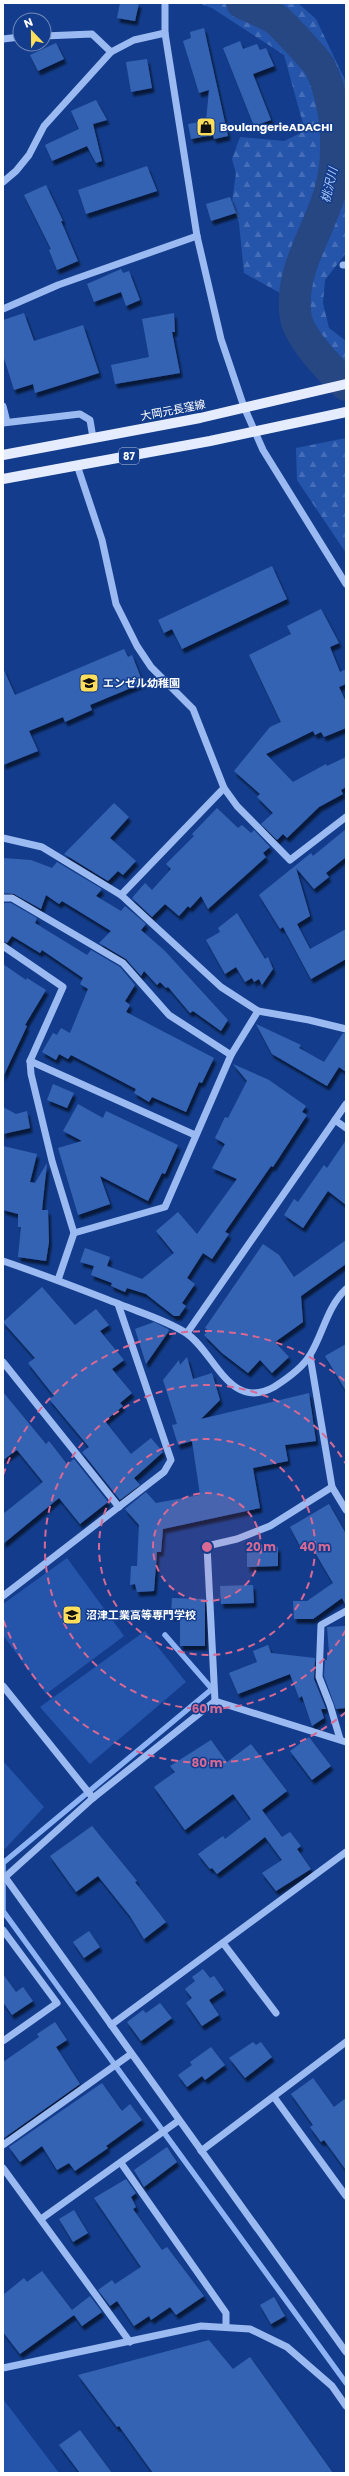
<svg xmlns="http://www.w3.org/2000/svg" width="349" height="2476" font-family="Poppins,'Noto Sans JP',sans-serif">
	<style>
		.green { fill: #2555ab }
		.forest { fill: url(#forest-firs) }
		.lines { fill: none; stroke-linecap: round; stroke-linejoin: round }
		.stream { stroke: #8db3f4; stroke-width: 5.5 }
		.river { stroke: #274782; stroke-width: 32 }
		.building { fill: #3663b3; filter: url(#shadow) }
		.minor { stroke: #9bbaf1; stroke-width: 7 }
		.major { stroke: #e5ecff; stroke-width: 10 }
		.ring { fill: none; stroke: #d76994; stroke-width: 2; stroke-dasharray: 7 5 }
		.labels { text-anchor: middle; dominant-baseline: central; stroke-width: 3; stroke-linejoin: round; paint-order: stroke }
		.shield { fill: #133d8c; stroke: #b8c5dc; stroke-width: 1 }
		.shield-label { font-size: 10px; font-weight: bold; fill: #fff }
		.poi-label { font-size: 11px; font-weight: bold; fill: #fff; stroke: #133d8c; text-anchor: start }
		.street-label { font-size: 11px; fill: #fff; stroke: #133d8c }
		.water-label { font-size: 12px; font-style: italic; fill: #a7c5f8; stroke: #133d8c }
		.centre { fill: #d76994; stroke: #133d8c; stroke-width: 2 }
		.ring-label { font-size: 12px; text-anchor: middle; font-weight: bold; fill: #d76994; stroke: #133d8c; stroke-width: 3; stroke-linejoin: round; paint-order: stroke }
	</style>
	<defs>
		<pattern id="forest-firs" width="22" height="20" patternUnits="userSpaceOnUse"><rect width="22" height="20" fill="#2555ab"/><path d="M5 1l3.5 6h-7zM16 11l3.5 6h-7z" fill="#466eb8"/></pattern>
		<filter id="shadow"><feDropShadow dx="2.5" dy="4.5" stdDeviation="1" flood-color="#0009"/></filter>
	</defs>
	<rect width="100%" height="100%" fill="#133d8c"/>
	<g class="green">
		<path d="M67,1558L124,1636L46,1694L3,1635V1604Z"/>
		<path d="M145,1631L186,1682L90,1764L40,1707Z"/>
		<path d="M3,1761L44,1807L3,1851Z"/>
		<path d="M3,2399L59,2473H3Z"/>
	</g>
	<g class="forest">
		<path d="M199,3H298L316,19L346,82V253L325,280L323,303L329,328L346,341V368L343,369L280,293L244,273L239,223L232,202L236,173L232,159L240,137L284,141L305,131L284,55L212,8Z"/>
		<path d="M346,438V553L297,480L296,448Z"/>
	</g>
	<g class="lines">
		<path class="stream" d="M165,1635L212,1689L3,1863V1911L346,2383"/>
		<path class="river" d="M242,3C253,8 267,13 277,20C284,26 316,60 320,67C337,102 341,154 330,192C318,234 288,273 296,318C300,339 331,370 346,385"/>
	</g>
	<g class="building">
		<path d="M120,3H139L135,21L117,18Z"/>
		<path d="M204,28L228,136L214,139L213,135L191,139L188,124L206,121L209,90L199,93L183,41L191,38L190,32Z"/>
		<path d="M240,41L243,49L257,44L260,50L266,48L274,66L253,74L271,120L254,126L223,48Z"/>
		<path d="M56,43L64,59L38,71L30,55Z"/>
		<path d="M147,59L152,88L131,92L126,62Z"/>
		<path d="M96,100L107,120L93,124L102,161L96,163L87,146L52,161L45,145L79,129L71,111Z"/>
		<path d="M147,166L157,191L86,214L78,190Z"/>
		<path d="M46,185L63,221H61L78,261L57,270L49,250L51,249L24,195Z"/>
		<path d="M230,197L236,213L211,221L206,204Z"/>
		<path d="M121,269L123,273L129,271L140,300L126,306L121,292L94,302L87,284Z"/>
		<path d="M24,313L34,341L83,325L99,373L35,393L33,384L14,390L3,355V320Z"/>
		<path d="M174,313L175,332H172L180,373L115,384L111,365L149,357L142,319Z"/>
		<path d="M272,566L287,599L182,649L172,629L164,633L158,620Z"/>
		<path d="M321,609L339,643L330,647L340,672L346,669V684L339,687L346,702V728L324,737L321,732L315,735L313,731L266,754L293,782L326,764L327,766L346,757V787L341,790L343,794L319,807L287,838L283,834L277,840L261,824L273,813L257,797L260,794L234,771L270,727L281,722L249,655L291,634L287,626Z"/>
		<path d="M124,649L128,657L132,655L143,683L90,705L92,710L65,722L63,717L29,731L38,751L3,765V668L15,695Z"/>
		<path d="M114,803L129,817L110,838L136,861L123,875L118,871L108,881L64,854Z"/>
		<path d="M217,808L238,828L242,825L251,833L254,830L270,847L263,853L266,857L208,909L201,896L190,908L188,906L179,916L165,904L152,917L132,898L145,883L152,890L171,869L166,864L194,836L192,834Z"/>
		<path d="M346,829V857L326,873L329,877L314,889L296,868L310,916L297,924L310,949L346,929V959L311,979L283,927L280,929L259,895L311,853L313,856Z"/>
		<path d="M3,858L31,860L52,868L57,862L102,889L96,896L121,911L125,906L146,924L141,930L165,951L228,1020L221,1031L193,1011L190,1013L168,987L166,988L160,982L157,985L144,971L141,976L126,959L99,943L111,931L62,901L59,904L46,895L41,909L14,894L3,893Z"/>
		<path d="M3,903H11L37,918L35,923L87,955L91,950L120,967L135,985L125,1001L130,1005L126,1012L214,1058L202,1083L199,1082L186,1112L152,1097L149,1102L134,1093L136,1089L71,1055L68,1059L59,1054L56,1060L42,1052L53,1033L57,1035L61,1028L70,1033L88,989L80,984L83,978L42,950L40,953L12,936L7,943L3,941Z"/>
		<path d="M237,913L265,959L268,957L273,969L262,985L259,979L254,982L252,978L245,982L236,967L225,974L206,940L220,932L218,928Z"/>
		<path d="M3,964L26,980L27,978L46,990L25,1025L27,1026L3,1077Z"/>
		<path d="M256,1024L301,1045L299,1048L324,1062L343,1033L346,1034V1072L339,1067L327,1086L272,1054Z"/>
		<path d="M233,1064L269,1080L306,1106L302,1112L307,1115L273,1167L271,1166L225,1232L229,1234L212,1259L203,1253L187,1278L195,1284L182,1303L186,1306L179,1316H174L146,1294L127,1288L125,1292L111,1286L112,1283L91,1275L94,1266L80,1262L85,1248L110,1257L107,1266L142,1279L174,1253L156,1231L178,1212L197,1234L237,1179L212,1168L225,1144L215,1138L225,1117L228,1118L247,1081Z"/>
		<path d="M53,1084L74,1093L67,1108L47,1100Z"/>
		<path d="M78,1104L103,1118L106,1111L178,1145L165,1174L162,1173L148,1201L100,1176L110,1204L78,1215L58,1148L82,1141L63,1131Z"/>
		<path d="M3,1107L16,1114L27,1111L30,1128L3,1134Z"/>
		<path d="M346,1140V1205L328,1191L303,1228L284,1215L294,1199L298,1202L324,1165L327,1168Z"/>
		<path d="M3,1146L37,1154L30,1182L35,1183L47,1163L42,1210H48L49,1242L46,1261L18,1257L21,1227H18V1214L3,1210Z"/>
		<path d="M346,1240V1264L301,1296L303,1322L275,1342L289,1357L272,1373L260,1360L248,1373L222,1353L204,1335L208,1330L205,1328L263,1244L279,1255L294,1277Z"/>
		<path d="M42,1287L75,1325L96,1309L109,1325L100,1331L124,1360L112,1369L132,1393L120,1403L123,1406L105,1421L131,1454L151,1438L163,1452L134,1478L140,1485L120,1500L82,1452L89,1447L49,1399L54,1396L28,1363L35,1358L3,1322Z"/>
		<path d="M154,1322L168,1329L169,1331L146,1364L135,1329Z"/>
		<path d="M346,1344V1391L325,1356Z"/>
		<path d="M187,1357L193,1379L212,1373L220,1400L201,1419L309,1393L316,1441L285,1445L288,1461L253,1468L260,1508L163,1529L161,1552H157L154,1591L137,1592L135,1584L130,1585L131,1566H137L139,1525L125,1509L146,1492L156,1503L200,1495L192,1441L178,1445L172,1425L177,1424L163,1380L179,1360L180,1365Z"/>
		<path d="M3,1392L46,1444L49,1441L67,1464L74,1459L108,1502L80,1524L59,1498L3,1544V1514L43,1482L17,1450L3,1460Z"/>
		<path d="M329,1504L346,1534V1606L342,1598L313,1619H294L293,1601H307L333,1583L310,1544L300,1546L290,1527Z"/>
		<path d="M278,1547V1566L247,1567V1548Z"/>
		<path d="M253,1585L254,1603L221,1604L220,1586Z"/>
		<path d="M172,1598L205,1599V1646H180V1616H171Z"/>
		<path d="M346,1626V1708L336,1709L324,1676L325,1660H327V1652H329L327,1627Z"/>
		<path d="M268,1645L271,1653L315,1658L314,1679L326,1709H321L324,1718L312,1726L302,1696L299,1698L290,1674L238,1694L229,1673L257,1662L253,1651Z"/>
		<path d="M309,1737L331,1766L312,1780L290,1751Z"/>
		<path d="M211,1740L227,1762L251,1744L287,1791L262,1810L282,1837L290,1832L301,1846L297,1849L311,1869L276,1891L262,1873L282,1860L265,1837L217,1874L212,1868L210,1869L198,1854L223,1836L225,1839L251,1819L233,1794L185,1830L154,1787L175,1772L170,1766Z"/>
		<path d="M92,1826L137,1881L135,1882L166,1922L144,1939L130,1916L98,1876L76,1892L50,1856Z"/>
		<path d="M89,1931L100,1947L84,1958L73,1942Z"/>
		<path d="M203,1969L210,1978L214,1976L224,1990L209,2000L219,2015L202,2026L186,2003L192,1998L185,1989L195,1981L192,1977Z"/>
		<path d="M3,1974L16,1992L23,1987L33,2001L12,2015L3,2002Z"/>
		<path d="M160,2003L172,2018L141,2041L127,2022L143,2010L146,2013Z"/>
		<path d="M55,2022L67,2040L56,2047L80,2084L4,2138L3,2062L39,2037L37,2034Z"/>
		<path d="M253,2042L256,2045L261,2042L272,2057L245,2078L229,2058Z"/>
		<path d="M211,2047L225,2065L205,2080L202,2076L187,2087L178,2075L192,2065L190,2062Z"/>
		<path d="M313,2078L334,2107L346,2098V2170L324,2140L321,2142L310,2127L313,2125L291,2094Z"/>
		<path d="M102,2083L122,2111L130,2104L142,2120L106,2146L108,2148L75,2171L69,2163L57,2170L42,2146L20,2162L9,2147Z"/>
		<path d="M167,2147L177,2162L144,2187L134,2170Z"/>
		<path d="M126,2179L136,2193L131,2197L136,2207L133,2209L162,2250L167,2247L204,2296L176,2315L170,2307L151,2320L149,2316L134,2326L117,2301L110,2306L98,2290L112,2280L115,2284L141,2267L94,2198Z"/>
		<path d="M74,2210L88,2233L73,2242L59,2219Z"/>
		<path d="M42,2271L72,2310L90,2296L102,2312L82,2326L74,2315L20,2354L3,2332V2295L24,2278L27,2282Z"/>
		<path d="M274,2297L285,2316L271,2324L260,2305Z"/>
		<path d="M209,2340L233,2369L250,2357L333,2473H153L119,2426L117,2427L78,2375Z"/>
		<path d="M80,2430L112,2473H80L59,2445Z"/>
	</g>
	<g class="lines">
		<g class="minor">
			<path d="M165,3V33L197,236L221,339L244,407L263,450L346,584"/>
			<path d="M44,36L92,34L111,52L134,40L165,33"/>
			<path d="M3,39L20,37"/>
			<path d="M3,182L16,171L29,155L44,126L111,52"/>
			<path d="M343,265H346"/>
			<path d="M3,309L58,285L197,236"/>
			<path d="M3,406L7,422"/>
			<path d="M3,423L80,414L90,420L93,438"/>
			<path d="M77,465L102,540L116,604L137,646L151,667L193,709L224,788L237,806L290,860L346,817"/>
			<path d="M3,838L42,847L121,895L221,987L258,1011L309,1020L346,1029"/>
			<path d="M121,895L224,788"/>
			<path d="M3,898H12L123,963L169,1015L231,1055"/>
			<path d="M3,946L63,987L30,1061L31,1074L52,1161L74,1233L58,1280"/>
			<path d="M30,1061L195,1135"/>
			<path d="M335,1120L346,1104"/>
			<path d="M74,1233L165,1207L231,1055L258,1011"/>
			<path d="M3,1261C42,1274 80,1289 119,1304C141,1313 166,1320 186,1333C215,1352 229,1412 274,1387C285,1380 303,1367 310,1355C323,1334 327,1307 346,1289"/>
			<path d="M187,1333L335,1120L346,1128"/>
			<path d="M310,1356L332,1487L346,1510"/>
			<path d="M3,1362L119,1507"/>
			<path d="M3,1596L164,1472L171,1460L118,1304"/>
			<path d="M3,1686L93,1798"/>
			<path d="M215,1701L207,1546L237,1539L270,1526L332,1487"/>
			<path d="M340,1739L330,1705L319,1677L321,1625L346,1611"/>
			<path d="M5,1877L346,2352"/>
			<path d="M3,1879L93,1798L215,1701L346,1742"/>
			<path d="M3,1930L57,2003L3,2041"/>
			<path d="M223,1943L276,2013"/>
			<path d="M111,2025L346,1852"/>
			<path d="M274,2097L346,2196"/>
			<path d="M3,2145L131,2054"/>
			<path d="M201,2151L346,2042"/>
			<path d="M121,2163L226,2313V2327"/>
			<path d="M3,2168L130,2342"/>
			<path d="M41,2219L178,2121"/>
			<path d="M3,2368L201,2326L250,2329L287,2347L332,2386L346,2406"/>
		</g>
		<g class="major">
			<path d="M3,455L200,418L346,384"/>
			<path d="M3,479L210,441L346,412"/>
		</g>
	</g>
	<circle cx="207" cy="1547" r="54" fill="#d76994" fill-opacity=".12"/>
	<g class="ring">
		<circle cx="207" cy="1547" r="54"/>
		<circle cx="207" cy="1547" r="108"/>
		<path d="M346 1630A162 162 0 1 1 346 1464"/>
		<path d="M346 1712A216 216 0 0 1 3 1619M3 1475A216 216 0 0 1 346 1382"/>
	</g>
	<defs>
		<symbol id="shop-square" viewBox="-11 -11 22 22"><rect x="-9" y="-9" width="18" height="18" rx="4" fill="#ffde5b" stroke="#133d8c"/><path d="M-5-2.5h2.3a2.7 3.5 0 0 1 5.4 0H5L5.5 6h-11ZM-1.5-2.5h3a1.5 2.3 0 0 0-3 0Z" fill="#111"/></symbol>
		<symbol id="school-square" viewBox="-11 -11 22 22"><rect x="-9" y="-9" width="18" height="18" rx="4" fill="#ffde5b" stroke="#133d8c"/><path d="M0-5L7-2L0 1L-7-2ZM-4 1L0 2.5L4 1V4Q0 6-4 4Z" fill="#111"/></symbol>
	</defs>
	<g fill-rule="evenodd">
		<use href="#shop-square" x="195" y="116" width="22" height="22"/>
		<use href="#school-square" x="78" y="672" width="22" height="22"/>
		<use href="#school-square" x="61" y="1604" width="22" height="22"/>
	</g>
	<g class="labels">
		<rect class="shield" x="119" y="448" width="20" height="16" rx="3"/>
		<g class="shield-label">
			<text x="129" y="456">87</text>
		</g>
		<g class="poi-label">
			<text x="220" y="127">BoulangerieADACHI</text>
			<text x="103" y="683">エンゼル幼稚園</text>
			<text x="86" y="1615">沼津工業高等専門学校</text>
		</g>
		<g class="street-label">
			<text transform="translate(173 410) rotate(-11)">大岡元長窪線</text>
		</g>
		<g class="water-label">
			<text transform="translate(329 185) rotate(-77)">桃沢川</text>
		</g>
	</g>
	<circle cx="207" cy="1547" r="6" class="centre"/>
	<g class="ring-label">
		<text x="261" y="1551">20 m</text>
		<text x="315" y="1551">40 m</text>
		<text x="207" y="1713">60 m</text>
		<text x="207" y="1767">80 m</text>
	</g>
	<rect width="349" height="2476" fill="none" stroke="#ffffff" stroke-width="8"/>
	<g transform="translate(32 32) rotate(338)"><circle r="19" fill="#133d8c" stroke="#718bba"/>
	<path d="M0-3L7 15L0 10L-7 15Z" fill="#ffde5b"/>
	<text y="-6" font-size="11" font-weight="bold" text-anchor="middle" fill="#ffffff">N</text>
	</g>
</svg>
